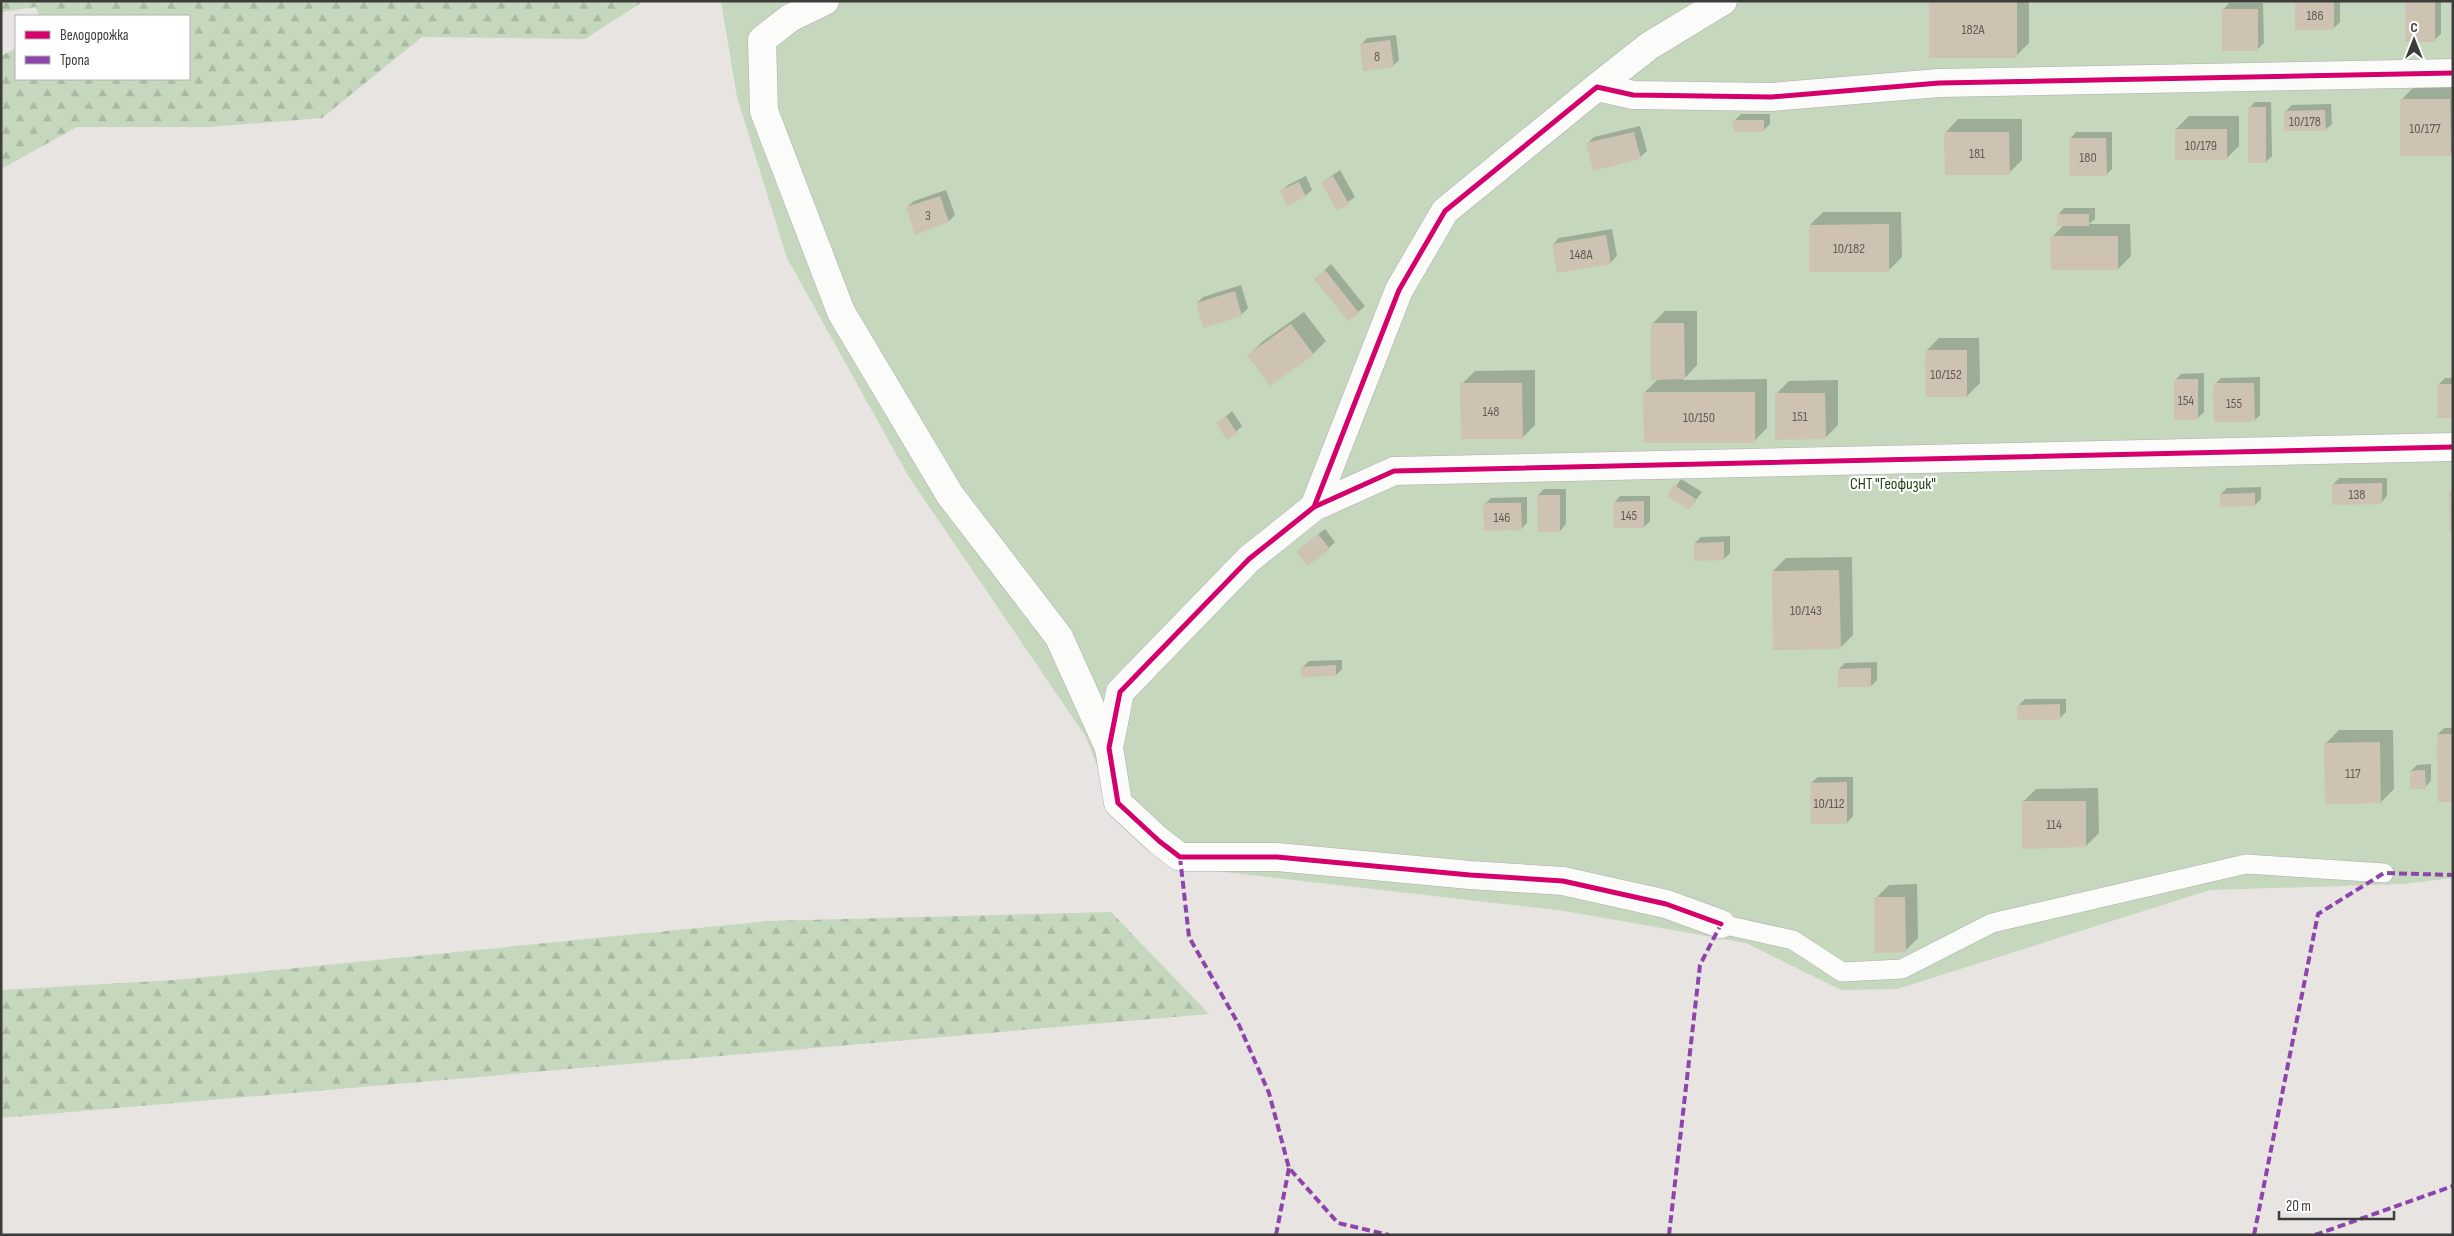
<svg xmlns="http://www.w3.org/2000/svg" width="2454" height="1236" font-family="'Sofia Sans Condensed',sans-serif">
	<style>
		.forest { fill: url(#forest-firs) }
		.garden { fill: #c5d7bd }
		.shadow { fill: #0003 }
		.building { fill: #cec3b2 }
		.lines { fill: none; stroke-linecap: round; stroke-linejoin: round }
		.service-casing { stroke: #afaeac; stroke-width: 20 }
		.minor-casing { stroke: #afaeac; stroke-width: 29 }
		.service { stroke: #fbfbfa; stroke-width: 19 }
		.minor { stroke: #fbfbfa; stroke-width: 28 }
		.quiet { stroke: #8e44ad; stroke-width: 4; stroke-dasharray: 8 4; stroke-linecap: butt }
		.cycleway-casing { stroke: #fff; stroke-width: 8 }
		.cycleway { stroke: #d6006c; stroke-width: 5 }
		.labels { text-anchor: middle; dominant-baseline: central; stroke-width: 4.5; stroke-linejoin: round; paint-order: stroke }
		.number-label { font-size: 14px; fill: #615e58 }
		.park-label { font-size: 16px; fill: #1f4313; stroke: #fff }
	</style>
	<defs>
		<pattern id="forest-firs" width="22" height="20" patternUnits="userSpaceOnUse" patternTransform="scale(1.25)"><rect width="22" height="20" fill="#c5d7bd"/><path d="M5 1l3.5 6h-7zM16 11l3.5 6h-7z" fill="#aab9a3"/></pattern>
	</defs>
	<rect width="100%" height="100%" fill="#e7e4e1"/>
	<g class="forest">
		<path d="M1,1H644L585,39L422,37L322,118L209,127H77L1,169V56L16,48V79H189V16H39L36,7L1,12Z"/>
		<path d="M1111,912L1209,1014L1,1118V990L175,980L768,921Z"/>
	</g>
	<path class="garden" d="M721,1H2453V878L2402,884L2210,890L1897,989L1841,990L1746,943L1565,911L1172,866L1120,825L1086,737L909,477L787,258L737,97Z"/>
	<g class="shadow">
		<path d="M1930,1H2029V43L2016,56Z"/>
		<path d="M2296,1H2340V22L2334,28Z"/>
		<path d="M2406,1H2441V34L2434,40Z"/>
		<path d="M2229,3H2263L2264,43L2258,49L2223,10Z"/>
		<path d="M1396,35L1399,60L1393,66L1361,45L1367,38Z"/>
		<path d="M2453,86V152L2450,155L2401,100L2414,87Z"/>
		<path d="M2255,102H2271L2272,156L2266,162L2249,108Z"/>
		<path d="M2331,104L2332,124L2325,130L2286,111L2292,105Z"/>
		<path d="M1741,114H1770V124L1764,130L1734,121Z"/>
		<path d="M2189,116H2239V146L2226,159L2176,129Z"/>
		<path d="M1958,119H2022V160L2009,173L1946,132Z"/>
		<path d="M1640,126L1647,151L1640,157L1587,144L1594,137Z"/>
		<path d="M2076,132H2112V169L2106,175L2070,139Z"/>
		<path d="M1340,170L1355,197L1337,209L1323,182Z"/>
		<path d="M1306,176L1312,190L1305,196L1281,191L1288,185Z"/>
		<path d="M946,190L955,215L949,221L916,233L907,207L914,201Z"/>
		<path d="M2064,208H2095V219L2089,224H2130L2131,256L2118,269L2052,237L2064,225L2058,215Z"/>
		<path d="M1823,212H1901L1902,257L1889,270L1810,225Z"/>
		<path d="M1612,229L1617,256L1610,263L1553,244L1559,238Z"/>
		<path d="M1331,264L1365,306L1349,320L1315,279Z"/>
		<path d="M1241,285L1248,308L1242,314L1197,303L1203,297Z"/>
		<path d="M1665,311H1697V365L1683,380L1767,379V428L1754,441L1644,393L1658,379L1652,324Z"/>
		<path d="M1304,312L1326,341L1313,354L1249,355L1262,342Z"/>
		<path d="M1939,338H1979L1980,383L1967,396L1926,351Z"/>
		<path d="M1535,370V425L1522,438L1462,384L1475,371Z"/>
		<path d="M2204,373V412L2198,418L2175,380L2181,374Z"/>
		<path d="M2260,377V415L2254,421L2215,384L2221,378Z"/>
		<path d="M2445,378H2453V416L2439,384Z"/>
		<path d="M1838,380V425L1825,438L1776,394L1789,381Z"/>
		<path d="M1232,411L1242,426L1236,432L1217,424Z"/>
		<path d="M2339,478H2387V496L2381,503L2333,485Z"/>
		<path d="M1681,479L1702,492L1689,509L1669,496Z"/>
		<path d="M2261,487V499L2255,505L2221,494L2227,488Z"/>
		<path d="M1544,489H1566V524L1560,531L1538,495Z"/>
		<path d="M1620,496H1650V521L1644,527L1614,503Z"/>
		<path d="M1527,497V523L1521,529L1485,504L1491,498Z"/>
		<path d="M1325,529L1335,542L1329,548L1304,546Z"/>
		<path d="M1730,536V553L1724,559L1695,543L1701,537Z"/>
		<path d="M1852,557L1853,635L1840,648L1773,571L1786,558Z"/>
		<path d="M1342,660V669L1336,675L1303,667L1309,661Z"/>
		<path d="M1877,662V680L1871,686L1839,669L1845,663Z"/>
		<path d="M2025,699H2066V712L2060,718L2018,706Z"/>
		<path d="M2444,728H2453V800L2438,734Z"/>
		<path d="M2339,730H2393L2394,789L2381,802L2326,743Z"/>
		<path d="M2431,764V781L2425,787L2411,771L2417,765Z"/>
		<path d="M1818,777H1853V816L1847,823L1811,783Z"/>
		<path d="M2098,788L2099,833L2086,846L2023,802L2036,789Z"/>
		<path d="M1917,884L1918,938L1905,951L1876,898L1889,885Z"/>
	</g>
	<g class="building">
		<rect x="1929" y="1" width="88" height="57"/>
		<rect x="2295" y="1" width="39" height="29"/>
		<rect x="2405" y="1" width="30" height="41"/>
		<rect x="2222" y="9" width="36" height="42"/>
		<path d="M1390,40L1394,67L1363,71L1360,44Z"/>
		<path d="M2400,99H2450L2451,156H2400Z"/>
		<rect x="2248" y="107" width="18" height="56"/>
		<path d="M2325,110L2326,131H2284V111Z"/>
		<path d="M1733,120H1764V132H1734Z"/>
		<rect x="2175" y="129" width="52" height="31"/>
		<path d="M1634,132L1641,159L1593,171L1586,143Z"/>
		<path d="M1944,132H2009L2010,175H1945Z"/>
		<path d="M2069,138H2106L2107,176H2069Z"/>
		<path d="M1333,176L1349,204L1337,211L1321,182Z"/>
		<path d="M1299,182L1306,197L1287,206L1280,190Z"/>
		<path d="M940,196L949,222L915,235L906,207Z"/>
		<rect x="2057" y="214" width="32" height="12"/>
		<path d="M1889,224V272H1809V225Z"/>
		<path d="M1606,235L1611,264L1557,273L1552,244Z"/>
		<path d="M2050,236H2118V270H2051Z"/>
		<path d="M1325,270L1359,313L1348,321L1314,279Z"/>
		<path d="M1235,291L1242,316L1203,328L1196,303Z"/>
		<path d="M1651,323H1684L1685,379L1651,380Z"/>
		<path d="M1291,324L1314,355L1270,386L1247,355Z"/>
		<path d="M1925,350H1967V397H1926Z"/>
		<rect x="2174" y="379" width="24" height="41"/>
		<path d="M1460,383H1522L1523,439H1461Z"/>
		<path d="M2213,383H2254L2255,422H2214Z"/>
		<rect x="2437" y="384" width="16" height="34"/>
		<path d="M1643,392H1755V443H1644Z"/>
		<path d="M1775,393H1825L1826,439L1775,440Z"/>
		<path d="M1226,416L1237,433L1227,440L1216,423Z"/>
		<path d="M2382,483V504L2332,505V484Z"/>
		<path d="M1674,485L1696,499L1689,510L1667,496Z"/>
		<path d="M2453,490V531H2450L2449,491Z"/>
		<path d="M2255,493V506L2220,507V494Z"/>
		<path d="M1537,495H1560V532H1538Z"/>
		<path d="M1644,501V528H1613V502Z"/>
		<path d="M1483,503H1521L1522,530L1484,531Z"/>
		<path d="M1318,534L1330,549L1308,566L1296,552Z"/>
		<path d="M1724,542V560L1694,561V543Z"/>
		<path d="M1839,570L1841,649L1773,650L1772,571Z"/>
		<path d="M1336,665V676L1301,677V667Z"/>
		<path d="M1871,668V687H1838V669Z"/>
		<path d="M2060,704V720H2017V705Z"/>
		<path d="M2437,734H2453V802H2438Z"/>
		<path d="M2380,742L2381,803L2325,804L2324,743Z"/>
		<path d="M2425,770L2426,789H2410V771Z"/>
		<path d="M1847,782V824H1811L1810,783Z"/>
		<path d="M2022,801H2086V847L2022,849Z"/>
		<path d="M1874,897H1905L1906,952L1875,953Z"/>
	</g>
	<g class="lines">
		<defs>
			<path id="service" d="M1721,924L1793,940L1842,972L1902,969L1992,923L2246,864L2384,873"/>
			<g id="minor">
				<path d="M825,1L790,18L762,40L764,111L841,312L950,495L1059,637L1109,748"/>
				<path d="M1597,87L1649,46L1723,1"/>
				<path d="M1314,507L1399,290L1445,211L1597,87L1633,95L1771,97L1939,83L2453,73"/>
				<path d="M1721,924L1666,904L1563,881L1470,875L1277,857H1180L1159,841L1118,803L1109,748L1120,692L1249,559L1314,507L1394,471L2453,447"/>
			</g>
		</defs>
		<use href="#service" class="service-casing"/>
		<use href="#minor" class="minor-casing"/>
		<use href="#service" class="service"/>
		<use href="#minor" class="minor"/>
		<g class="quiet">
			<path d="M1180,857L1189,937L1239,1025L1269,1093L1289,1168L1338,1223L1389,1235"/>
			<path d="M1276,1235L1289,1168"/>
			<path d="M1669,1235L1700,965L1721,924"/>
			<path d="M2254,1235L2318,914L2384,873L2453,875"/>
			<path d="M2315,1235L2453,1186"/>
		</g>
		<defs>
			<g id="cycleway">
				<path d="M1314,507L1399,290L1445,211L1597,87L1633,95L1771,97L1939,83L2453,73"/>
				<path d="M1721,924L1666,904L1563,881L1470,875L1277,857H1180L1159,841L1118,803L1109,748L1120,692L1249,559L1314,507L1394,471L2453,447"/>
			</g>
		</defs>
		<use href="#cycleway" class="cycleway-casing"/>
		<use href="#cycleway" class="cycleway"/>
	</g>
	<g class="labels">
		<g class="number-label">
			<text x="2315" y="15">186</text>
			<text x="1973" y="29">182А</text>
			<text x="1377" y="56">8</text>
			<text x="2305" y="121">10/178</text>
			<text x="2425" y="128">10/177</text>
			<text x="2201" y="145">10/179</text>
			<text x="1977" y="153">181</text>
			<text x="2088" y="157">180</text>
			<text x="928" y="215">3</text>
			<text x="1849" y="248">10/182</text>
			<text x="1581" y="254">148А</text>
			<text x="1946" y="374">10/152</text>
			<text x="2186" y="400">154</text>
			<text x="2234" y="403">155</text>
			<text x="1491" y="411">148</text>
			<text x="1800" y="416">151</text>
			<text x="1699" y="417">10/150</text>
			<text x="2357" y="494">138</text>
			<text x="1629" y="515">145</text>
			<text x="1502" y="517">146</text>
			<text x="1806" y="610">10/143</text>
			<text x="2353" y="773">117</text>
			<text x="1829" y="803">10/112</text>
			<text x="2054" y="824">114</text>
		</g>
		<g class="park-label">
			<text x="1893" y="484">СНТ "Геофизик"</text>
		</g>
	</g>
	<rect width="2454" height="1236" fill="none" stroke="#3d3c3a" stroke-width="5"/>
	<rect x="15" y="15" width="175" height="65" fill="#ffffff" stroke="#b1b1b0"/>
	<rect x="25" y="31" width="25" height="8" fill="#d6006c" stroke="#b1b1b0"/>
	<text x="60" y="40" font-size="15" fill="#3d3c3a">Велодорожка</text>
	<rect x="25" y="56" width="25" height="8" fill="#8e44ad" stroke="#b1b1b0"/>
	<text x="60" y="65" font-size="15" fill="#3d3c3a">Тропа</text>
	<g transform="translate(2414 40)" stroke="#ffffff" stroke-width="4" paint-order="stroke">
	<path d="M0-4L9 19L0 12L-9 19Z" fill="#3d3c3a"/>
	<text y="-8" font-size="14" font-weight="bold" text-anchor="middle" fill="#3d3c3a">С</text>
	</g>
	<path d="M2279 1211v8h115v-8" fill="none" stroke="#3d3c3a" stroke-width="2.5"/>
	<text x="2286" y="1211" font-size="15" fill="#3d3c3a" stroke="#ffffff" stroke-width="4" paint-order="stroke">20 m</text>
</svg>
